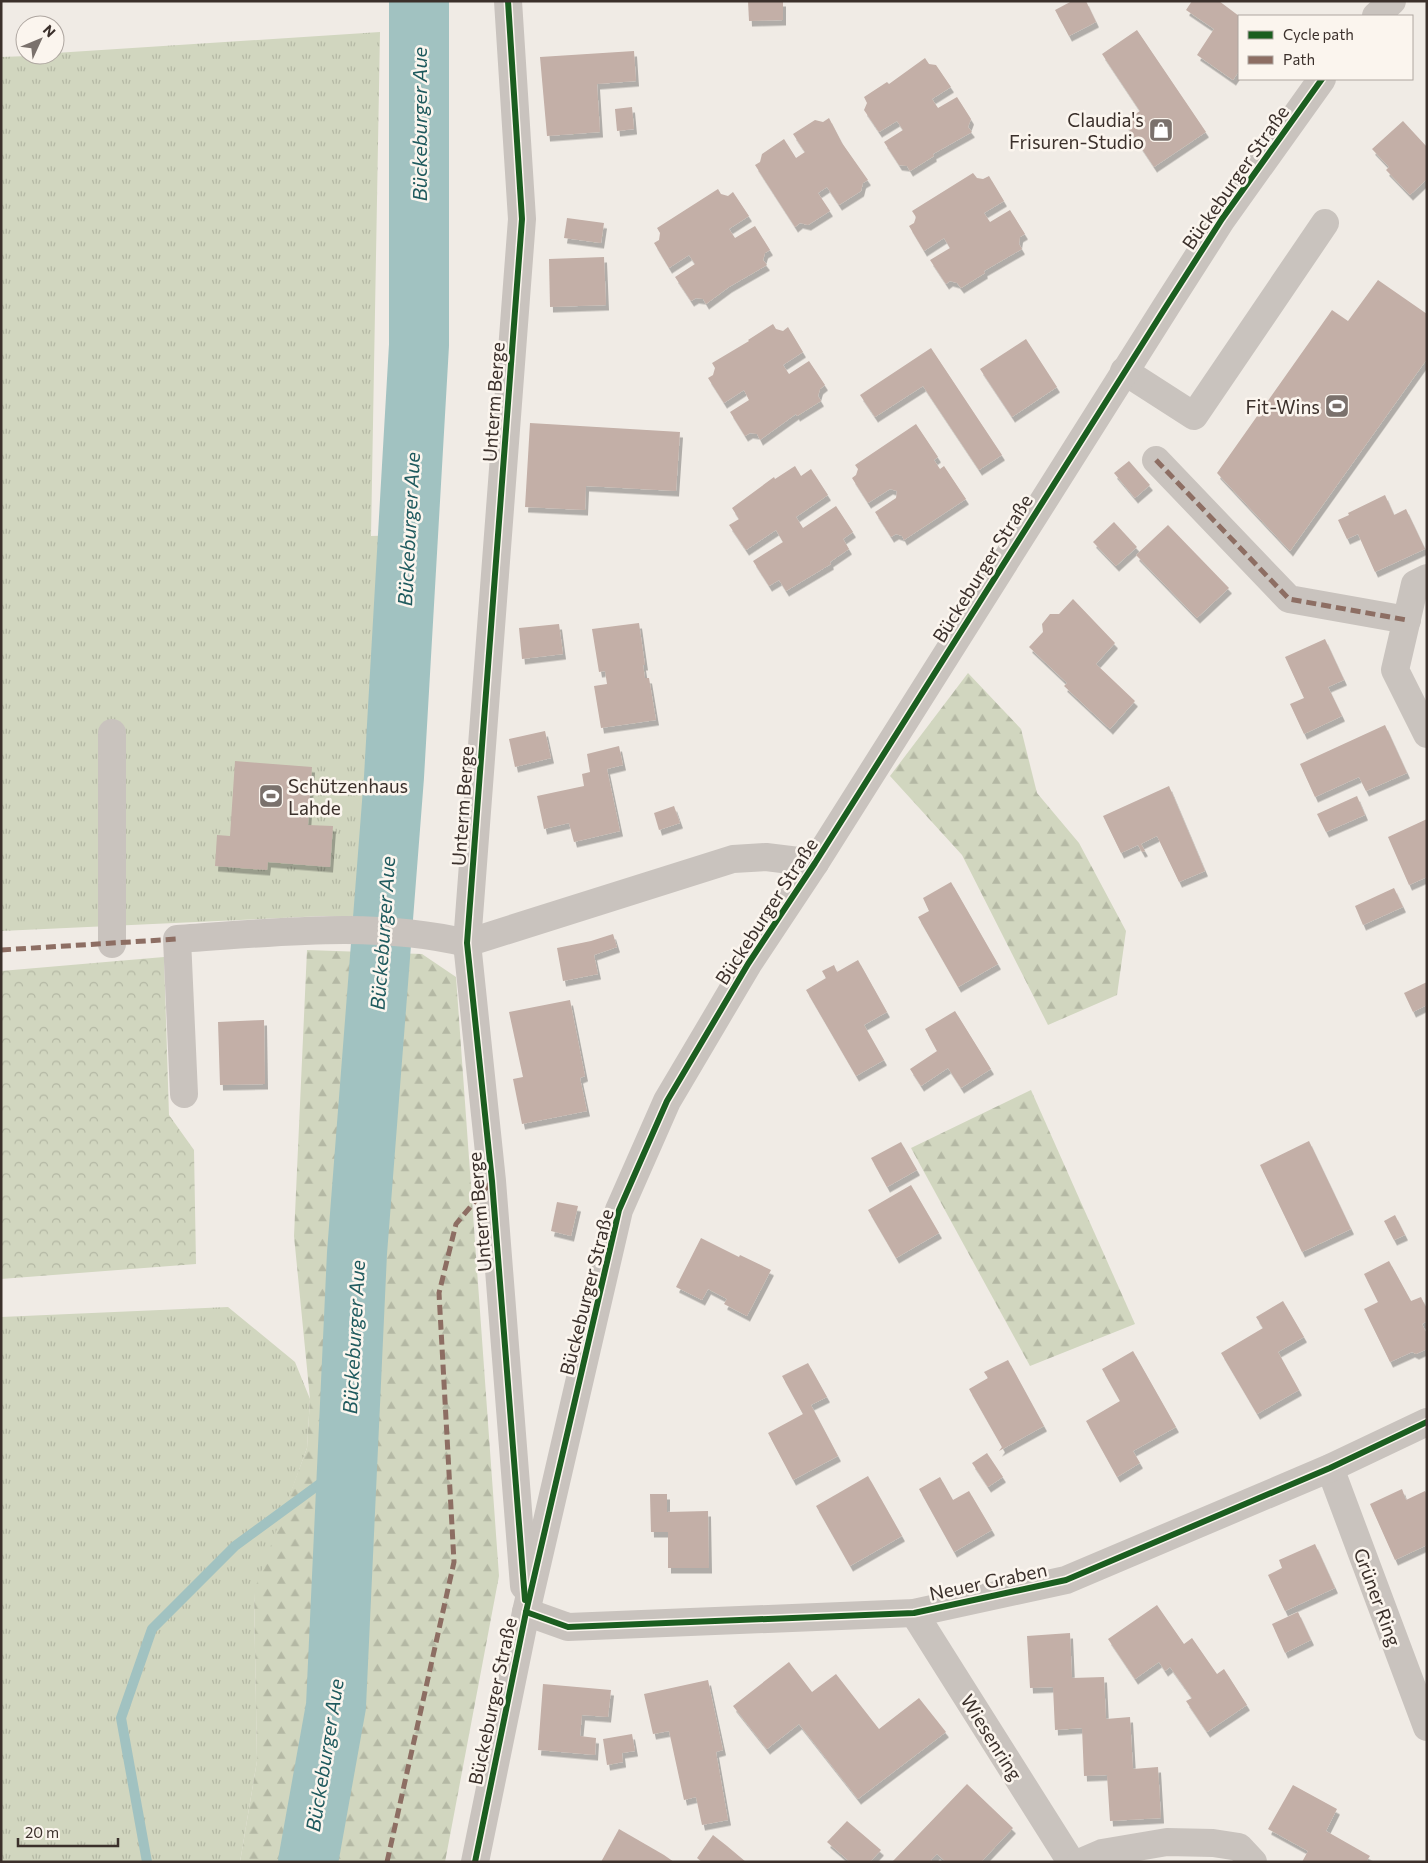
<svg xmlns="http://www.w3.org/2000/svg" width="1428" height="1863" font-family="Commissioner,sans-serif">
	<style>
		.grass { fill: url(#grass-tufts) }
		.forest { fill: url(#forest-firs) }
		.park { fill: url(#park-crowns) }
		.lines { fill: none; stroke-linecap: round; stroke-linejoin: round }
		.stream { stroke: #a1c2c1; stroke-width: 10 }
		.river { stroke: #a1c2c1; stroke-width: 60 }
		.building { fill: #c3afa7; filter: url(#shadow) }
		.minor { stroke: #c9c3be; stroke-width: 28 }
		.quiet { stroke: #8d6e63; stroke-width: 5; stroke-dasharray: 10 5; stroke-linecap: butt }
		.cycleway-casing { stroke: #fbf5ee; stroke-width: 9 }
		.cycleway { stroke: #1b5e20; stroke-width: 6 }
		.labels { text-anchor: middle; dominant-baseline: central; stroke-width: 5; stroke-linejoin: round; paint-order: stroke }
		.poi-label { font-size: 19px; fill: #3b302b; stroke: #fbf5ee; text-anchor: end }
		.street-label { font-size: 19px; fill: #3b302b; stroke: #fbf5ee }
		.water-label { font-size: 20px; font-style: italic; fill: #1f5a5e; stroke: #fbf5ee }
	</style>
	<defs>
		<pattern id="grass-tufts" width="24" height="20" patternUnits="userSpaceOnUse" patternTransform="scale(1.25)"><rect width="24" height="20" fill="#d1d6bf"/><path d="M3 7l-1-3M5 7V3M7 7l1-3M15 17l-1-3M17 17v-4M19 17l1-3" fill="none" stroke="#b4b8a4"/></pattern>
		<pattern id="forest-firs" width="22" height="20" patternUnits="userSpaceOnUse" patternTransform="scale(1.25)"><rect width="22" height="20" fill="#d1d6bf"/><path d="M5 1l3.5 6h-7zM16 11l3.5 6h-7z" fill="#b4b8a4"/></pattern>
		<pattern id="park-crowns" width="20" height="18" patternUnits="userSpaceOnUse" patternTransform="scale(1.25)"><rect width="20" height="18" fill="#d1d6bf"/><path d="M2 6a3 3 0 1 1 6 0M12 15a3 3 0 1 1 6 0" fill="none" stroke="#b4b8a4"/></pattern>
		<filter id="shadow"><feDropShadow dx="3" dy="5.5" stdDeviation="0" flood-color="#0004"/></filter>
	</defs>
	<rect width="100%" height="100%" fill="#f0ebe5"/>
	<g class="grass">
		<path d="M380,32L371,536L408,535L379,919L324,916L1,931V57L55,55V53Z"/>
		<path d="M228,1307L295,1362L310,1399L307,1448L254,1595L257,1761L240,1862H1V1317Z"/>
	</g>
	<g class="forest">
		<path d="M968,673L1021,729L1037,793L1079,843L1126,931L1117,995L1048,1025L962,855L890,776Z"/>
		<path d="M307,950L422,954L456,977L499,1576L445,1862H240L257,1761L254,1591L307,1448L310,1399L294,1236Z"/>
		<path d="M1031,1090L1135,1324L1030,1366L911,1148Z"/>
	</g>
	<path class="park" d="M164,957L169,1115L194,1150L196,1264L1,1279V971Z"/>
	<g class="lines">
		<path class="stream" d="M147,1862L121,1718L152,1629L235,1546L347,1464"/>
		<path class="river" d="M308,1862L336,1706L357,1253L394,777L419,345V1"/>
	</g>
	<g class="building">
		<path d="M748,1H783V20L749,21Z"/>
		<path d="M1072,1H1086L1096,22L1069,36L1055,10Z"/>
		<path d="M1192,1H1219L1239,16V71L1233,80L1197,55L1214,29L1186,10Z"/>
		<path d="M1137,30L1206,132L1154,167L1124,122L1140,111L1102,54Z"/>
		<path d="M634,51L636,81L597,84L600,132L547,136L540,57Z"/>
		<path d="M925,58L929,64L936,65L951,87L932,99L938,108L957,97L971,119L968,127L972,132L933,154L934,156L910,171L907,166L899,165L884,142L903,130L897,121L879,132L864,110L867,103L864,97L887,82L889,84Z"/>
		<path d="M632,107L634,129L617,131L615,109Z"/>
		<path d="M829,118L842,143L868,180L863,183L861,191L839,205L827,187L818,193L830,211L808,225L800,223L795,227L755,165L760,162L762,154L784,139L796,158L805,152L793,134L815,120L823,122Z"/>
		<path d="M1403,121L1427,147V179L1410,195L1386,170L1389,167L1372,149Z"/>
		<path d="M973,173L977,178L983,179L989,176L1004,201L984,213L990,222L1010,210L1025,234L1020,237L1019,244L1022,249L984,271L985,273L961,288L957,283L950,281L946,284L930,260L950,248L944,238L924,251L909,226L914,223L916,217L912,211Z"/>
		<path d="M718,189L721,194L728,196L733,192L749,216L729,229L735,238L755,226L770,250L765,253L763,260L767,265L729,287L706,304L703,299L696,298L691,301L675,277L695,264L689,255L669,268L654,243L659,240L660,233L657,228Z"/>
		<path d="M567,218L604,223L601,243L564,238Z"/>
		<path d="M604,257L606,305L550,307L549,259Z"/>
		<path d="M1378,280L1427,314V359L1290,551L1217,473L1332,310L1348,321Z"/>
		<path d="M773,324L776,329L783,331L788,327L803,352L783,365L789,374L809,361L825,385L820,389L818,396L821,401L797,416L796,414L760,440L757,434L750,433L745,436L730,412L749,400L744,390L724,403L708,378L713,375L715,368L712,363L749,341L748,340Z"/>
		<path d="M1026,339L1057,387L1012,417L980,369Z"/>
		<path d="M931,348L1002,455L979,470L923,386L875,417L860,395Z"/>
		<path d="M530,423L680,432L676,491L586,486L585,510L525,507Z"/>
		<path d="M916,424L938,457L934,460L940,469L944,466L966,499L904,540L902,536L896,534L891,537L875,512L896,498L897,491L890,489L868,503L852,478L856,475L858,469L855,465Z"/>
		<path d="M1129,461L1150,485L1135,498L1114,473Z"/>
		<path d="M795,466L801,476L811,469L828,495L796,517L803,528L836,506L853,532L843,539L849,549L830,562L831,564L786,591L779,580L769,586L753,561L783,542L776,530L746,550L729,525L739,519L732,508L774,477L775,479Z"/>
		<path d="M1385,495L1394,515L1406,509L1425,549L1375,572L1358,534L1347,539L1338,520L1349,515L1348,513Z"/>
		<path d="M1114,522L1137,547L1116,566L1093,542Z"/>
		<path d="M1168,525L1229,588L1197,618L1136,555Z"/>
		<path d="M1073,599L1115,643L1096,664L1135,701L1110,729L1064,686L1067,683L1029,647L1043,632L1042,624L1050,614H1059Z"/>
		<path d="M639,623L645,665H643L645,678H649L656,720L601,728L594,686L607,684L605,671L599,672L592,629Z"/>
		<path d="M559,624L563,654L522,659L519,628Z"/>
		<path d="M1325,639L1344,680L1328,687L1342,716L1304,734L1290,704L1304,698L1285,657Z"/>
		<path d="M1385,725L1407,773L1366,791L1359,777L1315,797L1300,764Z"/>
		<path d="M545,731L551,758L515,767L509,739Z"/>
		<path d="M619,746L623,765L607,769L620,831L574,842L569,823L544,829L537,796L584,786L582,774L590,772L587,754Z"/>
		<path d="M235,761L312,767L308,825L333,826L330,867L268,862L267,870L215,866L217,835L230,836Z"/>
		<path d="M1169,786L1205,871L1179,882L1157,836L1141,844L1145,851L1142,852L1138,845L1121,853L1103,816Z"/>
		<path d="M1357,796L1365,815L1326,832L1317,814Z"/>
		<path d="M674,806L680,823L659,830L654,813Z"/>
		<path d="M1427,819V877L1409,885L1388,837Z"/>
		<path d="M951,882L998,964L958,987L918,917L929,911L923,898Z"/>
		<path d="M1394,888L1403,907L1363,925L1355,906Z"/>
		<path d="M613,934L617,947L594,955L598,974L563,981L557,948L591,941Z"/>
		<path d="M858,960L887,1012L864,1025L884,1060L856,1076L806,990L826,978L822,971L834,965L837,972Z"/>
		<path d="M1427,982V1005L1413,1012L1404,993Z"/>
		<path d="M570,1000L585,1076L580,1078L587,1111L522,1124L513,1079L523,1077L509,1012Z"/>
		<path d="M955,1011L991,1069L961,1088L948,1068L921,1086L910,1069L937,1051L925,1029Z"/>
		<path d="M264,1020L265,1084L220,1085L218,1022Z"/>
		<path d="M1309,1141L1351,1229L1302,1252L1260,1165Z"/>
		<path d="M901,1142L917,1170L887,1187L871,1158Z"/>
		<path d="M911,1185L939,1233L896,1258L868,1210Z"/>
		<path d="M557,1202L578,1206L571,1236L551,1231Z"/>
		<path d="M1395,1215L1405,1235L1394,1240L1384,1221Z"/>
		<path d="M701,1238L739,1257L740,1255L771,1270L747,1316L724,1304L727,1299L708,1289L702,1300L676,1287Z"/>
		<path d="M1389,1261L1411,1301L1421,1297L1427,1309V1321L1422,1324L1427,1334V1349L1416,1354L1412,1352L1390,1362L1364,1309L1378,1302L1364,1274Z"/>
		<path d="M1283,1301L1304,1337L1278,1352L1299,1390L1257,1414L1221,1353L1263,1328L1256,1317Z"/>
		<path d="M1133,1351L1176,1427L1133,1451L1140,1463L1117,1477L1086,1421L1120,1401L1102,1369Z"/>
		<path d="M1008,1360L1044,1426L999,1451L1002,1447L969,1389L988,1378L984,1372Z"/>
		<path d="M808,1363L827,1397L811,1405L838,1456L793,1480L768,1433L803,1414L782,1376Z"/>
		<path d="M987,1453L1003,1477L988,1487L972,1463Z"/>
		<path d="M868,1476L902,1536L850,1566L816,1506Z"/>
		<path d="M940,1477L953,1500L969,1491L992,1530L954,1552L919,1489Z"/>
		<path d="M1402,1489L1406,1500L1425,1491L1427,1495V1545L1395,1560L1370,1504Z"/>
		<path d="M650,1494H667V1512L708,1511L709,1568H668V1532H651Z"/>
		<path d="M1315,1544L1335,1588L1285,1611L1268,1575L1282,1568L1279,1560Z"/>
		<path d="M1157,1605L1184,1644L1192,1638L1217,1674L1224,1669L1247,1705L1207,1732L1186,1701L1192,1698L1170,1667L1165,1671L1159,1662L1135,1679L1108,1639Z"/>
		<path d="M1298,1612L1311,1640L1285,1653L1272,1624Z"/>
		<path d="M1070,1633L1072,1678L1104,1677L1106,1719L1130,1717L1133,1769L1158,1767L1161,1818L1110,1821L1107,1775L1084,1776L1082,1728L1055,1730L1053,1687L1030,1688L1027,1636Z"/>
		<path d="M789,1662L812,1692L836,1674L879,1729L919,1698L946,1732L858,1799L799,1724L767,1749L733,1706Z"/>
		<path d="M708,1680L723,1750L716,1752L728,1820L702,1825L696,1797L684,1800L669,1731L653,1734L644,1694Z"/>
		<path d="M543,1684L611,1690L608,1717L582,1715L580,1736L596,1738L595,1755L538,1750Z"/>
		<path d="M632,1734L635,1751L622,1753L623,1762L607,1765L603,1739Z"/>
		<path d="M967,1784L1013,1828L981,1862H946L937,1854L931,1860L933,1862H892Z"/>
		<path d="M1293,1785L1337,1809L1326,1831L1370,1856L1366,1862H1302L1308,1851L1268,1829Z"/>
		<path d="M847,1821L881,1850L870,1862H850L827,1842Z"/>
		<path d="M619,1829L664,1855L674,1862H601Z"/>
		<path d="M713,1835L727,1846L746,1862H702L697,1858Z"/>
	</g>
	<g class="lines">
		<g class="minor">
			<path d="M508,1L522,219L467,943L492,1181L524,1586"/>
			<path d="M1376,16L1392,1"/>
			<path d="M1124,371L1194,416L1325,223"/>
			<path d="M1156,460L1289,599L1407,620"/>
			<path d="M1427,578L1415,584L1395,670L1427,734"/>
			<path d="M112,733V944"/>
			<path d="M184,1094L177,939C273,933 372,920 467,943L733,859L766,857L815,863"/>
			<path d="M1330,1468L1427,1727"/>
			<path d="M526,1612L568,1627L914,1613L1066,1580L1330,1468L1427,1422"/>
			<path d="M914,1613L1071,1862"/>
			<path d="M475,1862L526,1612L619,1210L667,1101L748,964L815,863L1167,305L1222,219L1322,79"/>
			<path d="M1081,1862L1102,1853L1167,1842L1213,1843L1239,1847L1253,1862"/>
		</g>
		<g class="quiet">
			<path d="M1156,460L1289,599L1407,620"/>
			<path d="M1,950L177,939"/>
			<path d="M387,1862L454,1562L439,1293L456,1224L492,1181"/>
		</g>
		<defs>
			<g id="cycleway">
				<path d="M508,1L522,219L467,943L492,1181L525,1600"/>
				<path d="M526,1612L568,1627L914,1613L1066,1580L1330,1468L1427,1422"/>
				<path d="M475,1862L526,1612L619,1210L667,1101L748,964L815,863L1167,305L1222,219L1322,79"/>
			</g>
		</defs>
		<use href="#cycleway" class="cycleway-casing"/>
		<use href="#cycleway" class="cycleway"/>
	</g>
	<defs>
		<symbol id="shop-square" viewBox="-11 -11 22 22"><rect x="-9" y="-9" width="18" height="18" rx="4" fill="#7a716c" stroke="#fbf5ee"/><path d="M-5-2.5h2.3a2.7 3.5 0 0 1 5.4 0H5L5.5 6h-11ZM-1.5-2.5h3a1.5 2.3 0 0 0-3 0Z" fill="#fff"/></symbol>
		<symbol id="stadium-square" viewBox="-11 -11 22 22"><rect x="-9" y="-9" width="18" height="18" rx="4" fill="#7a716c" stroke="#fbf5ee"/><path d="M0-5a6.5 5 0 1 0 0 10a6.5 5 0 1 0 0-10ZM-3.5-1.8h7v3.6h-7Z" fill="#fff"/></symbol>
	</defs>
	<g fill-rule="evenodd">
		<use href="#shop-square" x="1147" y="116" width="28" height="28"/>
		<use href="#stadium-square" x="1323" y="392" width="28" height="28"/>
		<use href="#stadium-square" x="257" y="782" width="28" height="28"/>
	</g>
	<g class="labels">
		<g class="poi-label">
			<text x="1144" y="119">Claudia's<tspan x="1144" dy="22">Frisuren-Studio</tspan></text>
			<text x="1320" y="406">Fit-Wins</text>
			<text x="288" y="785" text-anchor="start">Schützenhaus<tspan x="288" dy="22">Lahde</tspan></text>
		</g>
		<g class="street-label">
			<text transform="translate(1235 177) rotate(-55)">Bückeburger Straße</text>
			<text transform="translate(493 402) rotate(-86)">Unterm Berge</text>
			<text transform="translate(982 568) rotate(-58)">Bückeburger Straße</text>
			<text transform="translate(462 806) rotate(-86)">Unterm Berge</text>
			<text transform="translate(766 911) rotate(-57)">Bückeburger Straße</text>
			<text transform="translate(479 1212) rotate(-95)">Unterm Berge</text>
			<text transform="translate(586 1292) rotate(-76)">Bückeburger Straße</text>
			<text transform="translate(988 1581) rotate(-12)">Neuer Graben</text>
			<text transform="translate(1378 1597) rotate(70)">Grüner Ring</text>
			<text transform="translate(492 1701) rotate(-78)">Bückeburger Straße</text>
			<text transform="translate(992 1737) rotate(58)">Wiesenring</text>
		</g>
		<g class="water-label">
			<text transform="translate(419 124) rotate(-90)">Bückeburger Aue</text>
			<text transform="translate(408 529) rotate(-87)">Bückeburger Aue</text>
			<text transform="translate(382 933) rotate(-86)">Bückeburger Aue</text>
			<text transform="translate(353 1337) rotate(-87)">Bückeburger Aue</text>
			<text transform="translate(324 1755) rotate(-81)">Bückeburger Aue</text>
		</g>
	</g>
	<rect width="1428" height="1863" fill="none" stroke="#3b302b" stroke-width="5"/>
	<rect x="1238" y="15" width="175" height="65" fill="#fbf5ee" stroke="#aea6a0"/>
	<rect x="1248" y="31" width="25" height="8" fill="#1b5e20" stroke="#aea6a0"/>
	<text x="1283" y="40" font-size="15" fill="#3b302b">Cycle path</text>
	<rect x="1248" y="56" width="25" height="8" fill="#8d6e63" stroke="#aea6a0"/>
	<text x="1283" y="65" font-size="15" fill="#3b302b">Path</text>
	<g transform="translate(40 40) rotate(46)"><circle r="24" fill="#fbf5ee" stroke="#aea6a0"/>
	<path d="M0-4L9 19L0 12L-9 19Z" fill="#7a716c"/>
	<text y="-8" font-size="14" font-weight="bold" text-anchor="middle" fill="#3b302b">N</text>
	</g>
	<path d="M18 1838v8h100v-8" fill="none" stroke="#3b302b" stroke-width="2.5"/>
	<text x="25" y="1838" font-size="15" fill="#3b302b" stroke="#fbf5ee" stroke-width="4" paint-order="stroke">20 m</text>
</svg>
